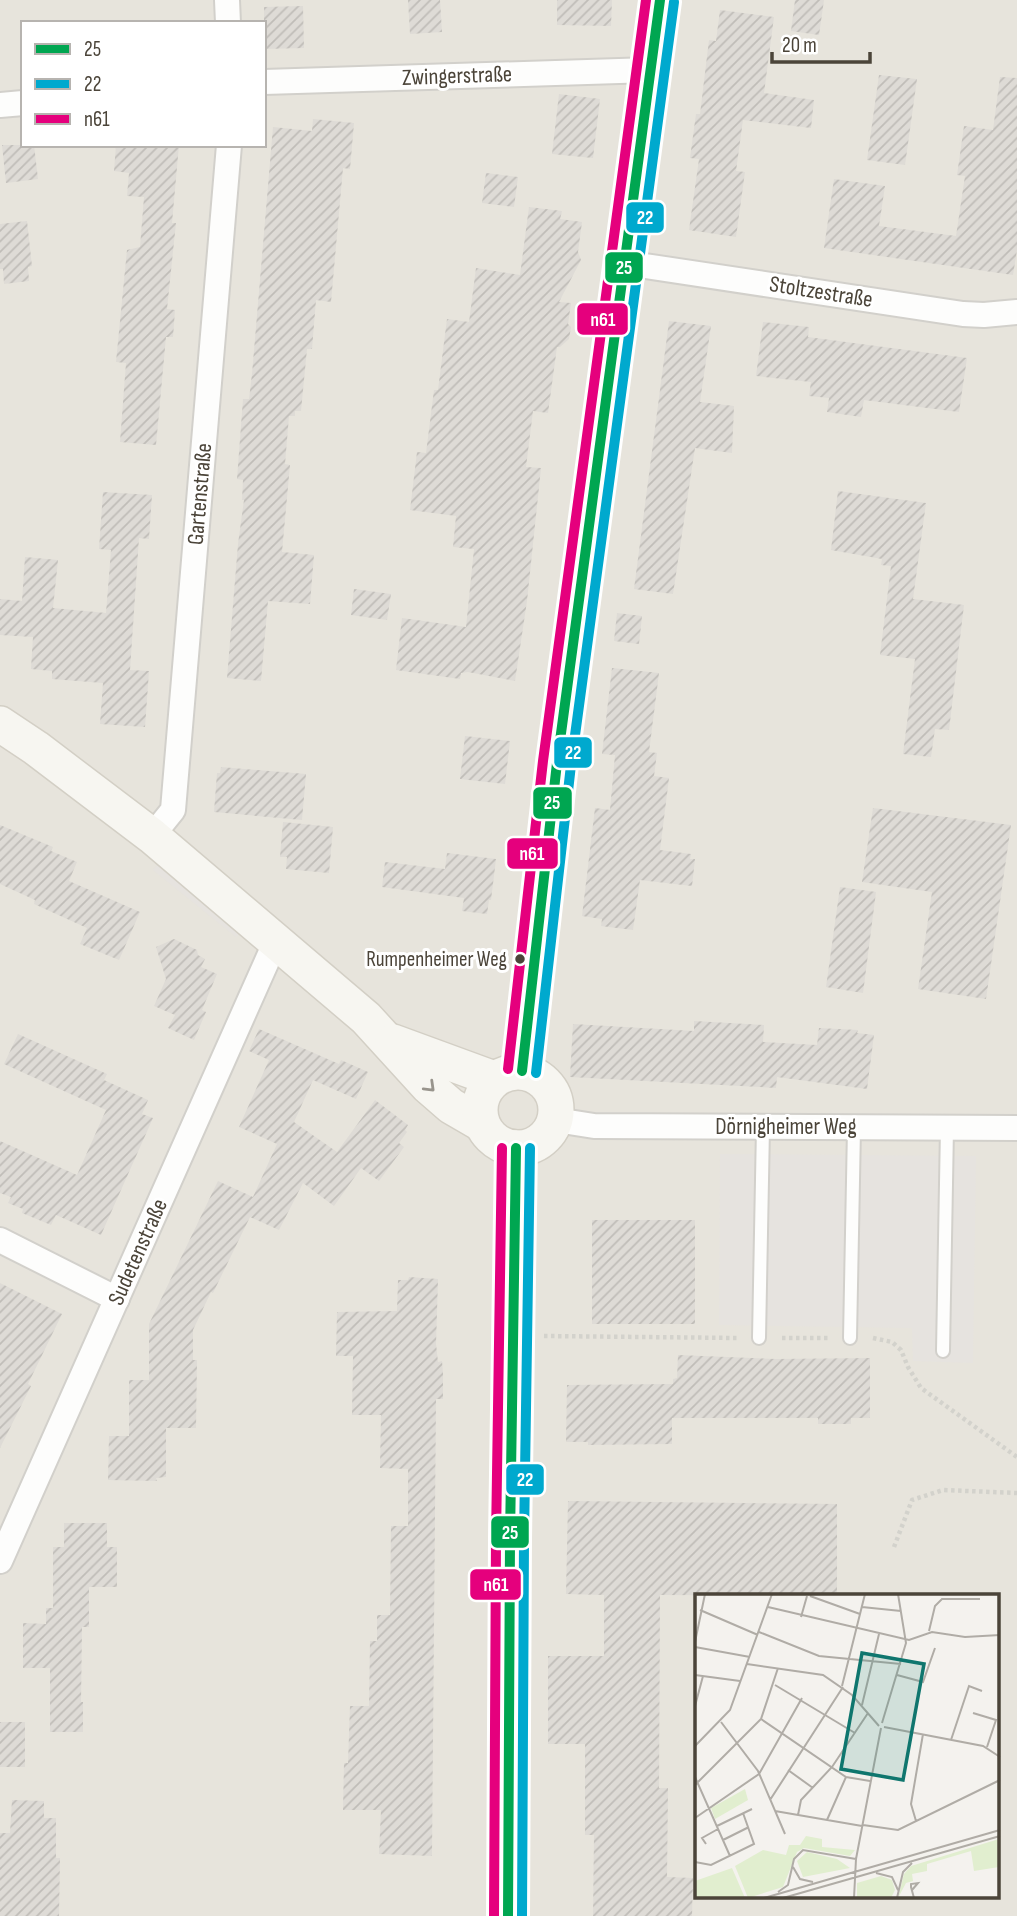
<svg xmlns="http://www.w3.org/2000/svg" width="1017" height="1916" font-family="'Sofia Sans Condensed',sans-serif">
	<style>
		.residential { fill: #e7e4dc; fill-rule: evenodd }
		.parking { fill: #e6e3df }
		.building { fill: url(#building-hatch) }
		.lines { fill: none; stroke-linecap: round; stroke-linejoin: round }
		.lane-casing { stroke: #d2d0cb; stroke-width: 16 }
		.street-casing { stroke: #d2d0cb; stroke-width: 28 }
		.secondary-casing { stroke: #d3cfc5; stroke-width: 38 }
		.path { stroke: #d3d2cc; stroke-width: 4.5; stroke-dasharray: 3.5 3.5; stroke-linecap: butt }
		.lane { stroke: #fdfdfc; stroke-width: 12 }
		.street { stroke: #fdfdfc; stroke-width: 24 }
		.secondary { stroke: #f7f6f1; stroke-width: 35 }
		.bus-1-casing { stroke: #fff; stroke-width: 16 }
		.bus-2-casing { stroke: #fff; stroke-width: 16 }
		.bus-3-casing { stroke: #fff; stroke-width: 16 }
		.bus-1 { stroke: #00a651; stroke-width: 10 }
		.bus-2 { stroke: #00a9ce; stroke-width: 10 }
		.bus-3 { stroke: #e5007d; stroke-width: 10 }
		.oneway { stroke: #98948c }
		.bus-dot { fill: #4b4439; stroke: #fff; stroke-width: 2.5 }
		.labels { text-anchor: middle; dominant-baseline: central; stroke-width: 6; stroke-linejoin: round; paint-order: stroke }
		.bus-label { font-size: 21px; fill: #4b4439; stroke: #fff; text-anchor: end }
		.street-label { font-size: 23px; fill: #4b4439; stroke: #fff }
		.inset-road { fill: none; stroke: #b0aca6; stroke-width: 2 }
		.view { fill: #0f766e; fill-opacity: 0.15; stroke: #0f766e; stroke-width: 3.5 }
		.inset-edge { fill: none; stroke: #4b4439; stroke-width: 3.5 }
		.line-badge { stroke: #fff; stroke-width: 2.5 }
		.badge-label { font-size: 19px; text-anchor: middle; font-weight: bold; fill: #fff }
	</style>
	<defs>
		<pattern id="building-hatch" width="6" height="6" patternUnits="userSpaceOnUse" patternTransform="scale(1.75)"><rect width="6" height="6" fill="#dedbd6"/><path d="M-1 1l2-2M0 6l6-6M5 7l2-2" fill="none" stroke="#c0bdb8"/></pattern>
	</defs>
	<rect width="100%" height="100%" fill="#f4f2ee"/>
	<path class="residential" d="M0,0H1017V1916H0ZM23,23H264V145H23ZM697,1596H998V1897H697Z"/>
	<g class="parking">
		<path d="M160,862L243,930L236,937L153,870Z"/>
		<path d="M720,1154L976,1156L973,1363L913,1361L912,1328L719,1325Z"/>
	</g>
	<g class="building">
		<path d="M408,0H440L442,32L410,34Z"/>
		<path d="M557,0H612L611,26L557,25Z"/>
		<path d="M795,0H824L819,35L791,31Z"/>
		<path d="M303,6L304,48L264,49V7Z"/>
		<path d="M720,10L774,17L764,93L814,100L811,128L743,120L736,171L745,172L736,237L689,230L699,159L690,158L696,114H700L709,40L716,41Z"/>
		<path d="M879,75L917,79L905,165L867,160Z"/>
		<path d="M1000,77L1017,78V250L1013,275L824,248L834,179L885,186L879,226L956,236L965,176L957,175L964,126L993,130Z"/>
		<path d="M559,94L600,99L593,158L552,154Z"/>
		<path d="M313,119L354,123L350,169L343,168L331,302L316,300L312,349H307L301,411H295V416H289L285,464L290,465L282,552L314,555L310,604L268,601L261,681L227,678L238,544L244,500H242L243,480L237,479L243,399H249L252,374L273,127L312,131Z"/>
		<path d="M2,145H34L38,179L6,183Z"/>
		<path d="M116,145H179L172,223H176L167,309L175,310L173,337H166L156,445L120,442L126,363L116,362L127,250L140,247L144,197L127,196L129,173L114,171Z"/>
		<path d="M486,173L518,177L514,207L482,203Z"/>
		<path d="M529,207L562,211L560,219L582,222L578,252L581,260L559,302L571,303L568,324L571,327L569,339L560,347H557L548,413L533,411L526,467L541,468L527,601L515,681L468,672L461,673L460,679L396,670L402,618L466,627L474,549L453,547L456,516L410,510L417,452L426,453L434,390H438L447,319L469,322L476,268L520,275Z"/>
		<path d="M27,221L32,266L28,267L29,281L4,284L3,269H0V224Z"/>
		<path d="M669,321L711,326L700,402L734,406L732,453L695,448L673,594L634,589Z"/>
		<path d="M763,322L809,327L808,337L967,358L959,412L864,400L861,417L827,412L829,398L809,396L811,382L756,376Z"/>
		<path d="M838,491L926,503L913,599L964,605L949,730L935,729L931,757L903,754L915,659L880,655L891,566L881,565L882,559L831,550Z"/>
		<path d="M103,492L152,495L149,539L139,538L130,670L149,671L145,727L100,724L103,683L52,679V671L31,669L33,637L0,635V599L22,601L25,557L58,560L53,608L106,613L111,550L99,549Z"/>
		<path d="M354,589L391,594L387,620L351,615Z"/>
		<path d="M617,613L642,616L639,644L614,641Z"/>
		<path d="M612,668L659,673L649,752L657,753L654,776L669,778L660,850L691,854L690,859H695L692,886L640,880L633,930L601,926L602,919L582,916L595,808L610,810L615,755L602,754Z"/>
		<path d="M465,736L510,741L505,784L460,779Z"/>
		<path d="M221,767L306,774L302,820L214,812L217,773H220Z"/>
		<path d="M873,808L1011,825L986,999L918,989L932,892L862,882Z"/>
		<path d="M283,822L333,827L329,873L286,869L287,857H280Z"/>
		<path d="M0,825L53,847L51,851L77,862L69,881L140,912L119,960L80,944L87,928L34,904L35,900L0,884Z"/>
		<path d="M447,853L496,859L491,900H489L487,914L462,911L464,898L382,887L385,862L445,869Z"/>
		<path d="M840,887L876,892L863,993L826,987Z"/>
		<path d="M174,939L197,950L198,955L205,959L201,967L217,974L202,1010L206,1012L194,1040L168,1028L175,1015L154,1006L166,979L156,947Z"/>
		<path d="M694,1021L764,1025L763,1042L817,1045L819,1028L858,1030L857,1033L874,1035L867,1089L777,1077L776,1088L570,1077L573,1024L694,1031Z"/>
		<path d="M259,1029L339,1064L341,1060L368,1072L356,1099L313,1080L294,1122L337,1152L375,1100L408,1125L405,1130L407,1132L399,1143L404,1147L379,1181L361,1168L334,1206L303,1183L279,1230L250,1217L213,1293L211,1292L193,1330V1360H197L196,1428H166V1477L156,1478L157,1481L108,1480L109,1436H129V1380H149V1324L218,1181L253,1197L277,1144L239,1127L269,1060L249,1051Z"/>
		<path d="M18,1034L107,1074L104,1080L148,1100L142,1114L153,1118L101,1235L56,1215L51,1225L22,1213L23,1209L8,1203L11,1197L0,1193V1141L77,1175L106,1110L4,1064Z"/>
		<rect x="592" y="1220" width="103" height="104"/>
		<path d="M409,1277L438,1279L436,1344L438,1362L442,1361L443,1373V1399H436L432,1856L379,1854L381,1810H343L344,1763H348L350,1706H369L370,1641H377V1615H390L391,1526H408V1469L380,1468L381,1415H352L353,1356H336L337,1312L397,1311L398,1280H408Z"/>
		<path d="M0,1283L62,1314L28,1384L31,1386L0,1448Z"/>
		<path d="M678,1355L776,1359L870,1358V1418H851V1424H818V1418H672V1444L588,1445V1442H566L567,1385L673,1384V1379L677,1378Z"/>
		<path d="M568,1501L837,1504V1596L660,1595L659,1788H668L667,1877L693,1878L692,1916H593L594,1835H585V1744H548V1656H604V1595L566,1594Z"/>
		<path d="M64,1523H107V1547H117V1587H89V1627H82L81,1702H83V1732H50V1668H23V1623L46,1624V1608H53V1547H64Z"/>
		<rect x="0" y="1722" width="25" height="45"/>
		<path d="M12,1800L44,1801V1818H56V1858H60L59,1916H0V1833H10Z"/>
	</g>
	<g class="lines">
		<defs>
			<g id="lane">
				<path d="M759,1338L763,1127"/>
				<path d="M850,1338L854,1128"/>
				<path d="M943,1351L947,1128"/>
			</g>
			<g id="street">
				<path d="M227,0L228,23"/>
				<path d="M264,82L651,70"/>
				<path d="M0,105L23,103"/>
				<path d="M625,263L963,314L984,315L1017,312"/>
				<path d="M152,836L173,810L229,145"/>
				<path d="M556,1120L594,1126L1017,1128"/>
				<path d="M0,1240L117,1299"/>
				<path d="M0,1561L275,943"/>
			</g>
			<g id="secondary">
				<path d="M0,724L36,748L152,836L366,1018L428,1086L451,1106L482,1124"/>
				<path d="M393,1042L494,1079"/>
				<path d="M522,1071L557,763L660,0"/>
				<circle cx="518" cy="1110" r="38"/>
				<path d="M508,1916L510,1539L516,1148"/>
			</g>
		</defs>
		<use href="#lane" class="lane-casing"/>
		<use href="#street" class="street-casing"/>
		<use href="#secondary" class="secondary-casing"/>
		<g class="path">
			<path d="M544,1336L738,1338"/>
			<path d="M782,1338H829"/>
			<path d="M873,1338L892,1342L901,1350L908,1367L921,1388L1017,1457"/>
			<path d="M894,1547L912,1500L943,1490L1017,1493"/>
		</g>
		<use href="#lane" class="lane"/>
		<use href="#street" class="street"/>
		<use href="#secondary" class="secondary"/>
		<defs>
			<g id="bus-1">
				<path d="M522,1071L557,763L660,0"/>
				<path d="M508,1916L510,1539L516,1148"/>
			</g>
			<g id="bus-2">
				<path d="M536,1073L571,765L674,2"/>
				<path d="M522,1916L524,1539L530,1148"/>
			</g>
			<g id="bus-3">
				<path d="M508,1069L543,761L646,0"/>
				<path d="M494,1916L496,1539L502,1148"/>
			</g>
		</defs>
		<use href="#bus-1" class="bus-1-casing"/>
		<use href="#bus-2" class="bus-2-casing"/>
		<use href="#bus-3" class="bus-3-casing"/>
		<use href="#bus-1" class="bus-1"/>
		<use href="#bus-2" class="bus-2"/>
		<use href="#bus-3" class="bus-3"/>
	</g>
	<defs><path id="oneway-chevron" d="M-2-3.5L2.5 0L-2 3.5" fill="none" stroke-width="1.6" stroke-linecap="round" stroke-linejoin="round" transform="scale(1.75)"/></defs>
	<use class="oneway" href="#oneway-chevron" transform="translate(430 1087) rotate(44)"/>
	<circle class="bus-dot" cx="520" cy="959" r="6"/>
	<g class="labels">
		<g class="bus-label">
			<text x="507" y="959">Rumpenheimer Weg</text>
		</g>
		<g class="street-label">
			<text transform="translate(457 76) rotate(-2)">Zwingerstraße</text>
			<text transform="translate(821 292) rotate(9)">Stoltzestraße</text>
			<text transform="translate(200 494) rotate(-85)">Gartenstraße</text>
			<text x="786" y="1127">Dörnigheimer Weg</text>
			<text transform="translate(138 1252) rotate(-66)">Sudetenstraße</text>
		</g>
	</g>
	<g transform="translate(695 1594)">
		<rect width="304" height="304" fill="#f4f2ee"/>
		<path d="M111,242L127,245V253L160,256L155,262L109,254L102,258L88,293L53,304L40,272L68,256L91,261L94,251H105ZM304,245V273L279,277L276,257L232,270V277L217,280L218,287L211,289L203,304L209,280L216,272ZM112,258L142,265L155,274L108,283L102,267ZM37,274L50,304H0V287ZM186,282L197,286L200,296L196,304H162V289Z" fill="#e1eecf"/>
		<path d="M50,195L53,206L20,225L16,214Z" fill="#e1eecf"/>
		<path class="inset-road" d="M115,2L165,20M73,13L214,46L237,38L270,43L305,41M167,13L206,17M5,16L63,41M106,23L112,2M234,37L240,12L247,5H285M64,38L124,62L206,70M0,48L10,0M0,53L55,63M52,70L128,81L157,101L184,132M0,81L45,87M202,81L228,88L240,54M80,91L160,139M147,92L170,0M167,111L184,40M0,112L8,82M278,119L301,126L292,153M66,125L151,183L175,187M26,128L63,177L90,240M187,129L211,49L203,0M189,133L288,152L305,163M256,146L274,92L287,97M0,152L35,116L77,0M93,176L118,194M0,183L35,262M0,191L66,125L83,74M75,206L148,93M80,217L167,232M103,221L106,206L137,173L173,119M0,224L64,180L107,104M132,226L151,183M221,227L216,210L228,140M168,231L203,236L305,186M22,232L57,215M28,246L54,233M11,250L7,244L23,235M161,265L186,134M0,268L16,271L59,250L48,219M98,273L105,285L118,288M181,279L197,283L203,296M217,296L223,289L216,290V293L219,304M83,298L93,291L99,265L108,256L161,265M69,304L305,236M88,304L305,242M159,304L161,265M202,304L208,278L217,269"/>
		<path class="view" d="M167,59L229,70L208,186L146,175Z"/>
		<rect width="304" height="304" class="inset-edge"/>
	</g>
	<g class="line-badge">
		<rect x="625" y="201" width="40" height="33" rx="7" fill="#00a9ce"/>
		<rect x="604" y="251" width="40" height="33" rx="7" fill="#00a651"/>
		<rect x="576" y="302" width="53" height="34" rx="7" fill="#e5007d"/>
		<rect x="553" y="736" width="40" height="33" rx="7" fill="#00a9ce"/>
		<rect x="532" y="786" width="41" height="34" rx="7" fill="#00a651"/>
		<rect x="506" y="837" width="53" height="33" rx="7" fill="#e5007d"/>
		<rect x="505" y="1463" width="40" height="33" rx="7" fill="#00a9ce"/>
		<rect x="490" y="1515" width="40" height="34" rx="7" fill="#00a651"/>
		<rect x="469" y="1568" width="53" height="33" rx="7" fill="#e5007d"/>
	</g>
	<g class="badge-label">
		<text x="645" y="224">22</text>
		<text x="624" y="274">25</text>
		<text x="603" y="326">n61</text>
		<text x="573" y="759">22</text>
		<text x="552" y="809">25</text>
		<text x="532" y="860">n61</text>
		<text x="525" y="1486">22</text>
		<text x="510" y="1539">25</text>
		<text x="496" y="1591">n61</text>
	</g>
	<rect x="21" y="21" width="245" height="126" fill="#ffffff" stroke="#b7b4b0" stroke-width="2"/>
	<rect x="35" y="44" width="35" height="10" fill="#00a651" stroke="#b7b4b0" stroke-width="2"/>
	<text x="84" y="56" font-size="21" fill="#4b4439">25</text>
	<rect x="35" y="79" width="35" height="10" fill="#00a9ce" stroke="#b7b4b0" stroke-width="2"/>
	<text x="84" y="91" font-size="21" fill="#4b4439">22</text>
	<rect x="35" y="114" width="35" height="10" fill="#e5007d" stroke="#b7b4b0" stroke-width="2"/>
	<text x="84" y="126" font-size="21" fill="#4b4439">n61</text>
	<path d="M772 52v10h98v-10" fill="none" stroke="#4b4439" stroke-width="3.5"/>
	<text x="782" y="52" font-size="21" fill="#4b4439" stroke="#ffffff" stroke-width="5" paint-order="stroke">20 m</text>
</svg>
